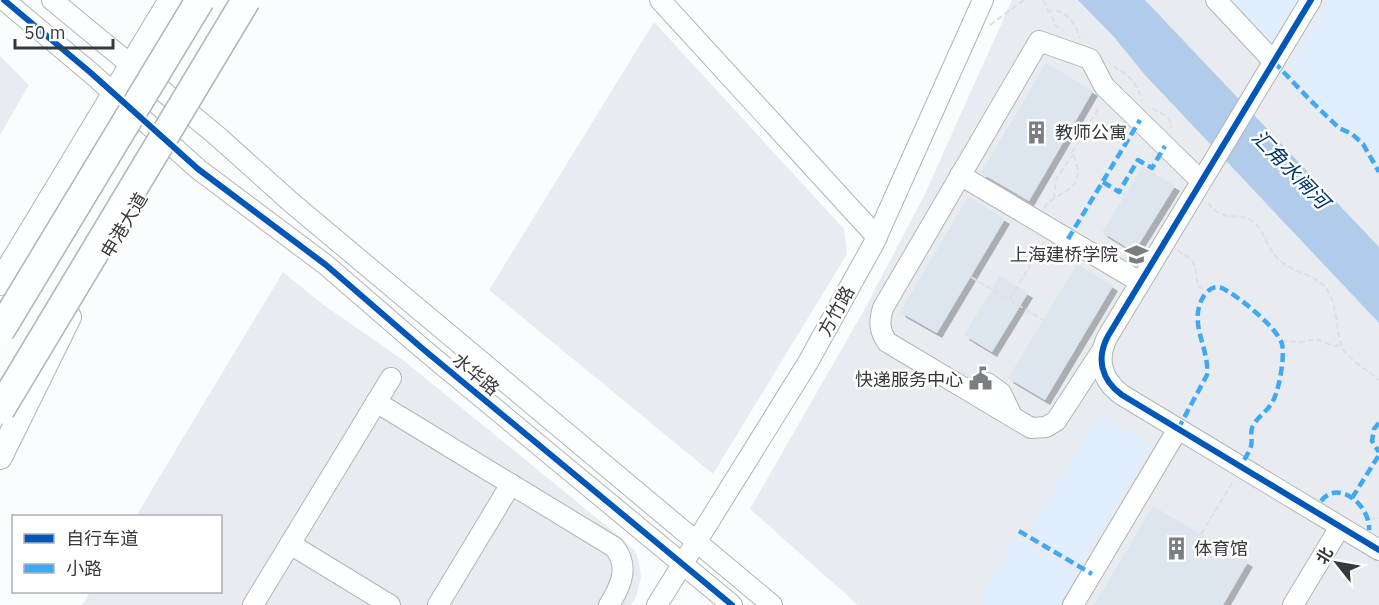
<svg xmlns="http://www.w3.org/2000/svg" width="1379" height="605" font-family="'IBM Plex Sans','Noto Sans SC',sans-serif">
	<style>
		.built { fill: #e8ecf1 }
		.green { fill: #e0eefe }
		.water { fill: #b1ccea }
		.building { fill: #dde5ef; filter: url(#shadow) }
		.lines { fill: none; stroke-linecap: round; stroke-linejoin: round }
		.minor-casing { stroke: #b1b3b5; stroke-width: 22 }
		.major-casing { stroke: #b1b3b5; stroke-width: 26 }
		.path { stroke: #dfdfdf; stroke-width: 2; stroke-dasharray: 6 3; stroke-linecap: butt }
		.minor { stroke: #feffff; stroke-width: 20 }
		.major { stroke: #feffff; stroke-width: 24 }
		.highway-bridge-casing { stroke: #b1b3b5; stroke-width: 31; stroke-linecap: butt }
		.highway-bridge { stroke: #feffff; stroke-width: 28 }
		.quiet { stroke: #3fa9f5; stroke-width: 4.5; stroke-dasharray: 9 4.5; stroke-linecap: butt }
		.cycleway-casing { stroke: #fff; stroke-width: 10 }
		.cycleway { stroke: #0057b8; stroke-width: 6 }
		.labels { text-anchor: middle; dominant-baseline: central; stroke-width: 5; stroke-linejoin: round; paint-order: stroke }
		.poi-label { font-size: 18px; fill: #36383c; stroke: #fff; text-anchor: start }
		.street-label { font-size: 18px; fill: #36383c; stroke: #fff }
		.water-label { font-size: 20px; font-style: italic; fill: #00366a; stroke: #fff }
	</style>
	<defs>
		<filter id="shadow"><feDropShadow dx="5" dy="5" stdDeviation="0" flood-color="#0004"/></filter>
	</defs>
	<rect width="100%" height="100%" fill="#fafcfe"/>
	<g class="built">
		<path d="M1012,0H1379V605H858L750,509L863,312L924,196Z"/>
		<path d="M654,22L844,229L847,254L713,474L489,290Z"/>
		<path d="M0,56L29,85L0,135Z"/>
		<path d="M283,272L321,303L403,360L625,541L636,553L639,563L641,577L636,597L631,605H82L90,592H220V516H136Z"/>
	</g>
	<g class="green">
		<path d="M1227,0H1301L1272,48Z"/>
		<path d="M1330,0H1379V166L1366,139L1332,115L1309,94L1290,66Z"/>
		<path d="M1100,414L1152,446L1081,563L1029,532Z"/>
		<path d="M1017,536L1079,573L1060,605H987L979,600Z"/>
	</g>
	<path class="water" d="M1078,0H1145L1379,247V323L1145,75L1114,37Z"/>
	<g class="building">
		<path d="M1046,63L1093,91L1029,201L981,173Z"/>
		<path d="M1143,166L1175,186L1134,252L1102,232Z"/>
		<path d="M968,197L1005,219L937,333L900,312Z"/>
		<path d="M1077,264L1113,286L1045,400L1008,378Z"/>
		<path d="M1000,276L1028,293L992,352L964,335Z"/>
		<path d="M1153,506L1248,562L1223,605H1094Z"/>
	</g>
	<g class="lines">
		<defs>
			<g id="minor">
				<path d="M4,0L91,73L198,169L326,265L423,349L732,605"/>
				<path d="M52,0L216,135L293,204L772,605"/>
				<path d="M660,0L877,237"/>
				<path d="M1216,0L1274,62"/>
				<path d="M1311,0L1108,336C1096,358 1101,380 1122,395L1379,550"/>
				<path d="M960,175L1140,282"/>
				<path d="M1101,352L1056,421L1046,427L1031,428L887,342C879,330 879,321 883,308L1039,41L1090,59L1104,86L1201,181"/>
				<path d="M987,383L1001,393L1012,416"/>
				<path d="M376,402L614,547C630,566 621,586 609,605"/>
				<path d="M290,544L390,605"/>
				<path d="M253,605L391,378"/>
				<path d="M438,605L511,484"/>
				<path d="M657,605L807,364L874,243L983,0"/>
				<path d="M1073,605L1178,429"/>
				<path d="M1293,605L1340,527"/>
			</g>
			<g id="major">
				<path d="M0,283L171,0"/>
				<path d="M0,457L69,317"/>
			</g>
		</defs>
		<use href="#minor" class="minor-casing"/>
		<use href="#major" class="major-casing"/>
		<g class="path">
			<path d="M1043,0L1056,26L1064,31"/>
			<path d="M1047,11C1067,8 1074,22 1080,38"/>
			<path d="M990,25L1024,0"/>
			<path d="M1113,66C1131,77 1135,81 1143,101"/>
			<path d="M1152,108C1162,115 1171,114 1171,128"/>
			<path d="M1121,193L1125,195"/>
			<path d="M1054,199L1056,179L1073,154"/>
			<path d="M1208,203C1226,225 1234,210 1252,221C1265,230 1266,247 1277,258C1291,272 1311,273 1324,286C1339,302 1334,327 1342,347C1347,359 1369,371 1379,380"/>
			<path d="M1044,208C1058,187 1091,195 1072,152L1100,106"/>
			<path d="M1177,250C1200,264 1193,263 1198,286L1206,292"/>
			<path d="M971,277L1043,320"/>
			<path d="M1010,299L1044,242"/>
			<path d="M1281,341L1301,342L1316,339L1333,346L1341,345"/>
			<path d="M1369,519L1379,518"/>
			<path d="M1201,534L1234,480"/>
		</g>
		<use href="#minor" class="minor"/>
		<use href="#major" class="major"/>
		<defs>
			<g id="highway-bridge">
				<path d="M0,331L200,0"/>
				<path d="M0,410L246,0"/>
			</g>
		</defs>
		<use href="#highway-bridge" class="highway-bridge-casing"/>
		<use href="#highway-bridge" class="highway-bridge"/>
		<g class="quiet">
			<path d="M1274,62L1311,101L1339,128L1352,134L1363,144L1379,172"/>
			<path d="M1103,182L1119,192L1138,160L1152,168L1165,146"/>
			<path d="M1068,239L1140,120"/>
			<path d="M1379,423L1374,429L1372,441L1379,452"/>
			<path d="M1178,429L1207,375C1210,347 1186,322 1205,294C1210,288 1215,286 1222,288C1238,296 1277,327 1282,344C1285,358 1279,391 1272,403C1267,411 1259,416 1254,424C1249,430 1253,439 1251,446C1249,453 1244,460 1240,466"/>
			<path d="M1352,498L1379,455"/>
			<path d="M1321,501C1339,478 1371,507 1369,530"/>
			<path d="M1019,531L1092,574"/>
		</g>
		<defs>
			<g id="cycleway">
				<path d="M4,0L91,73L198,169L326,265L423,349L732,605"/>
				<path d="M1311,0L1108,336C1096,358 1101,380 1122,395L1379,550"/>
			</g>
		</defs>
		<use href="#cycleway" class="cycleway-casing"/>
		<use href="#cycleway" class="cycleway"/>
	</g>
	<defs>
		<symbol id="building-bare" viewBox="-9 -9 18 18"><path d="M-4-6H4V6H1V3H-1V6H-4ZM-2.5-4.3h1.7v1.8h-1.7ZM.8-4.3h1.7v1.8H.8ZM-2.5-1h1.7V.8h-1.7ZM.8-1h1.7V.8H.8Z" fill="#7b7d80" stroke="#fff" stroke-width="2.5" paint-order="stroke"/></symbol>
		<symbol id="university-bare" viewBox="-9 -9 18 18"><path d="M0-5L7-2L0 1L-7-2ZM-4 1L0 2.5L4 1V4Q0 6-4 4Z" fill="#7b7d80" stroke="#fff" stroke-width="2.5" paint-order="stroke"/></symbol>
		<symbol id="civic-bare" viewBox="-9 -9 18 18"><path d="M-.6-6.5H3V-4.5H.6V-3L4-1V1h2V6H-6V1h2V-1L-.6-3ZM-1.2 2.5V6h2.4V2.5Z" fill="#7b7d80" stroke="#fff" stroke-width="2.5" paint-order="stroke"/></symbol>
	</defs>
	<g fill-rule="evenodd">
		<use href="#building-bare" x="1020" y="116" width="33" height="33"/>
		<use href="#university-bare" x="1120" y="238" width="33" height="33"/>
		<use href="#civic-bare" x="964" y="362" width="33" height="33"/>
		<use href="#building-bare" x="1160" y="532" width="33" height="33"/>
	</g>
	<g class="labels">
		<g class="poi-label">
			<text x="1055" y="132">教师公寓</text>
			<text x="1118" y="254" text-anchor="end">上海建桥学院</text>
			<text x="963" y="379" text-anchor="end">快递服务中心</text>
			<text x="1194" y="548">体育馆</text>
		</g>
		<g class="street-label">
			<text transform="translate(124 225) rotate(-59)">申港大道</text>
			<text transform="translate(836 311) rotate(-61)">方竹路</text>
			<text transform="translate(476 374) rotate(40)">水华路</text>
		</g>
		<g class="water-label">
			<text transform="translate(1291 169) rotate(46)">汇角水闸河</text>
		</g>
	</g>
	<rect x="12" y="515" width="210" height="78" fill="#ffffff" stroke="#afafb1" stroke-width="1.5"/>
	<rect x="24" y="534" width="30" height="9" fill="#0057b8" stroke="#afafb1" stroke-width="1.5"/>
	<text x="66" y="545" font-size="18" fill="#36383c">自行车道</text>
	<rect x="24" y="564" width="30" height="9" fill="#3fa9f5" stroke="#afafb1" stroke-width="1.5"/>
	<text x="66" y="575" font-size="18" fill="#36383c">小路</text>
	<g transform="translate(1337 563) rotate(301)" stroke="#ffffff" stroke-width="4.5" paint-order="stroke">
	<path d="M0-4.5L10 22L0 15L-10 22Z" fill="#36383c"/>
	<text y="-9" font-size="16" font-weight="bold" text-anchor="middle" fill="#36383c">北</text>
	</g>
	<path d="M15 39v9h98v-9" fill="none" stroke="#36383c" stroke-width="3"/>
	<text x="24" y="39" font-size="18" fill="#36383c" stroke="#ffffff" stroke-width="4.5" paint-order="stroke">50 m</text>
</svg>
